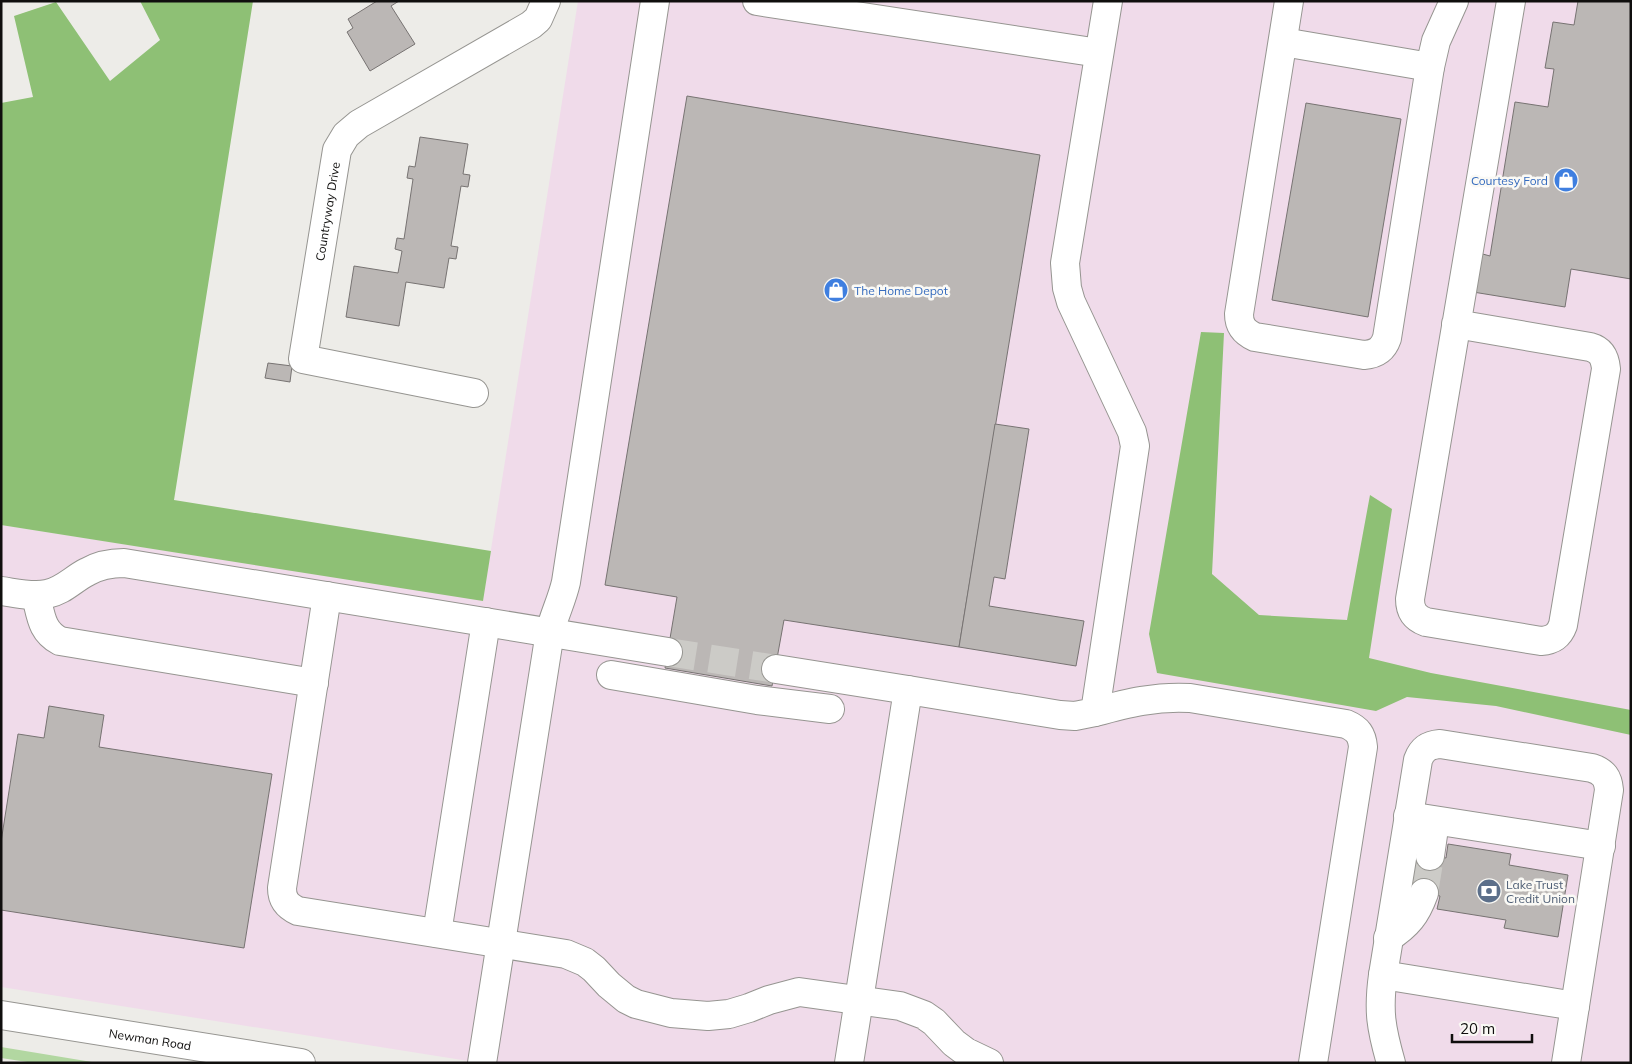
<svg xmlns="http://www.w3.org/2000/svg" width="1632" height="1064" font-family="Mulish,sans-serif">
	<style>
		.commercial { fill: #f0dbea }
		.green { fill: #b2d7a1 }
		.forest { fill: #8ec075 }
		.building { fill: #bbb7b5; stroke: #777372 }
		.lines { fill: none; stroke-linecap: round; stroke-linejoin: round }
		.minor-tunnel { stroke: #cccbc7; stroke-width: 28; stroke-dasharray: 28 14; stroke-linecap: butt }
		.minor-casing { stroke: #969591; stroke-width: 30 }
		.minor { stroke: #fff; stroke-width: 28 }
		.labels { text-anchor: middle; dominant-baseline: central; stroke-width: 5; stroke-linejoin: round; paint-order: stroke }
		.shop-label { font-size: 12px; fill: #366cbe; stroke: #faf9f5; text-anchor: end }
		.street-label { font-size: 12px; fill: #100f0e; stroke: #faf9f5 }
		.service-label { font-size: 12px; fill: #4e5e75; stroke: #faf9f5; text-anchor: start }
	</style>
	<rect width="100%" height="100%" fill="#edece8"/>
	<path class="commercial" d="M578,1H1631V1063H481L1,987V525L483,600Z"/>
	<path class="green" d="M1,1047L98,1063H34L1,1058Z"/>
	<g class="forest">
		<path d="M140,1H253L174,500L491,551L483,601L1,525V103L33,97L14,16L56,2L110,81L160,40Z"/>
		<path d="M1201,332L1224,333L1212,574L1259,615L1347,620L1370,495L1392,509L1369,658L1431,673L1631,710V735L1496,706L1407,697L1376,711L1157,673L1149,634Z"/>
	</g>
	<g class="building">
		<path d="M377,1H399L391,6L415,44L370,71L347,32L353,28L348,19Z"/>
		<path d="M1578,1H1631V279L1571,269L1565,307L1473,292L1479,253L1490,256L1515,102L1548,107L1554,69L1545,68L1553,22L1574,25Z"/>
		<path d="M687,96L1040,155L959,647L784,620L772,686L665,668L677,597L605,585Z"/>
		<path d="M1306,103L1401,119L1368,317L1272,300Z"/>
		<path d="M420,137L468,144L463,174L470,175L468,187L461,186L451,246L458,247L456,259L449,258L444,288L406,282L399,326L346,317L354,266L398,273L402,251L395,249L397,238L404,239L413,179L407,178L409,166L415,167Z"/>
		<path d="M268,363L292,366L290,382L265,378Z"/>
		<path d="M995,424L1029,429L1005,579L994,577L989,606L1084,621L1076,666L959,647Z"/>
		<path d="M49,706L104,715L99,747L272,774L244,948L1,910V842L18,734L44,738Z"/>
		<path d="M1448,844L1511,854L1509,865L1568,875L1558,937L1504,928L1506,920L1437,909L1440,896L1401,889L1407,852L1446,858Z"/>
	</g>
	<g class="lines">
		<g class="minor-tunnel">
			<path d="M668,652L776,669"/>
			<path d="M1424,893L1430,856"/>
		</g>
		<defs>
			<g id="minor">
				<path d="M757,1L1099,53"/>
				<path d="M1289,1L1239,314C1239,326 1244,332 1255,337L1364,355C1376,354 1383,350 1387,338L1430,67L1436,41L1454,1"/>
				<path d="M1283,42L1430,67"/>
				<path d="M1456,324L1590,347C1601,350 1605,357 1606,369L1563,625C1559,636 1553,640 1541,641L1426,622C1415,618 1410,611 1410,599L1511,1"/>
				<path id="s1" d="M474,393L303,359L337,150L346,135L359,124L531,25L538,19L546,1"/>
				<path d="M1,591C16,593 32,597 47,594C63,591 73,579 87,572C99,565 111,563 124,563L668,652"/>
				<path d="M36,596C41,615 41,631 60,641L314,683"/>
				<path d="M327,596L282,888C282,900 287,906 298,911L566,954L585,962L594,969L609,985L626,999L636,1004L671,1013L708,1016L729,1014L749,1008L769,1000L799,992L900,1006L924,1015L934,1022L954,1043L966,1052L989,1063"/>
				<path d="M776,669L908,690"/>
				<path d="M611,675L757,700L830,709"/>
				<path d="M1095,712C1128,703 1156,696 1190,698L1346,724C1358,729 1362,735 1363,747L1313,1063"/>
				<path d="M1408,816L1601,846"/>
				<path d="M1430,856L1435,821"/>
				<path d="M437,933L486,622"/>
				<path d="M1388,938C1408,925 1416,915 1424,893"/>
				<path d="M1383,975L1575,1006"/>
				<path id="s2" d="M1,1015L301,1063"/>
				<path d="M482,1063L550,632C554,615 562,600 566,582L655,1"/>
				<path d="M849,1063L908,690L1060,715L1075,716L1095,712L1135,446L1132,432L1071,302L1067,288L1065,263L1108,1"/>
				<path d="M1391,1063C1381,1028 1378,1011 1383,975L1418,760C1422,749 1428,745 1440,744L1592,768C1604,772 1608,778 1609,790L1566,1063"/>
			</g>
		</defs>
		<use href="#minor" class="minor-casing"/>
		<use href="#minor" class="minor"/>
	</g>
	<defs>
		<symbol id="shop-disc" viewBox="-11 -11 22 22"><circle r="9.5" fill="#3f7fe0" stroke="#faf9f5"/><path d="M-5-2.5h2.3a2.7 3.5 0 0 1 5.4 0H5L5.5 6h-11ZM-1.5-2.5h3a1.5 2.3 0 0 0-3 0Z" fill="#fff"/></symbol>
		<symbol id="bank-disc" viewBox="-11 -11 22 22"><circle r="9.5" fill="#5c6f8a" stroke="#faf9f5"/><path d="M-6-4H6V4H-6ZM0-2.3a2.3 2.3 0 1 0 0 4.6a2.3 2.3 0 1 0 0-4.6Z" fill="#fff"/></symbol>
	</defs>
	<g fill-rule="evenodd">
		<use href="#shop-disc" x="1552" y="166" width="28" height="28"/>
		<use href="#shop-disc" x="822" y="276" width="28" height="28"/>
		<use href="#bank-disc" x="1475" y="877" width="28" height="28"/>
	</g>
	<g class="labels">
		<g class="shop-label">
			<text x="1548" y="180">Courtesy Ford</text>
			<text x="854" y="290" text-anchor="start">The Home Depot</text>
		</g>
		<g class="street-label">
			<text stroke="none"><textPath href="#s1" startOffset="324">Countryway Drive</textPath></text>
			<text stroke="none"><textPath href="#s2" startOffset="151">Newman Road</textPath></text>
		</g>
		<g class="service-label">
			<text x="1506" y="884">Lake Trust<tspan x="1506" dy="14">Credit Union</tspan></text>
		</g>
	</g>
	<rect width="1632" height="1064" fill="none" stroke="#100f0e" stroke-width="5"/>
	<path d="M1452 1034v8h80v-8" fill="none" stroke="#100f0e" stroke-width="2.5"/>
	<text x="1460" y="1034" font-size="15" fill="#100f0e" stroke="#faf9f5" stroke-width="4" paint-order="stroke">20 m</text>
</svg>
